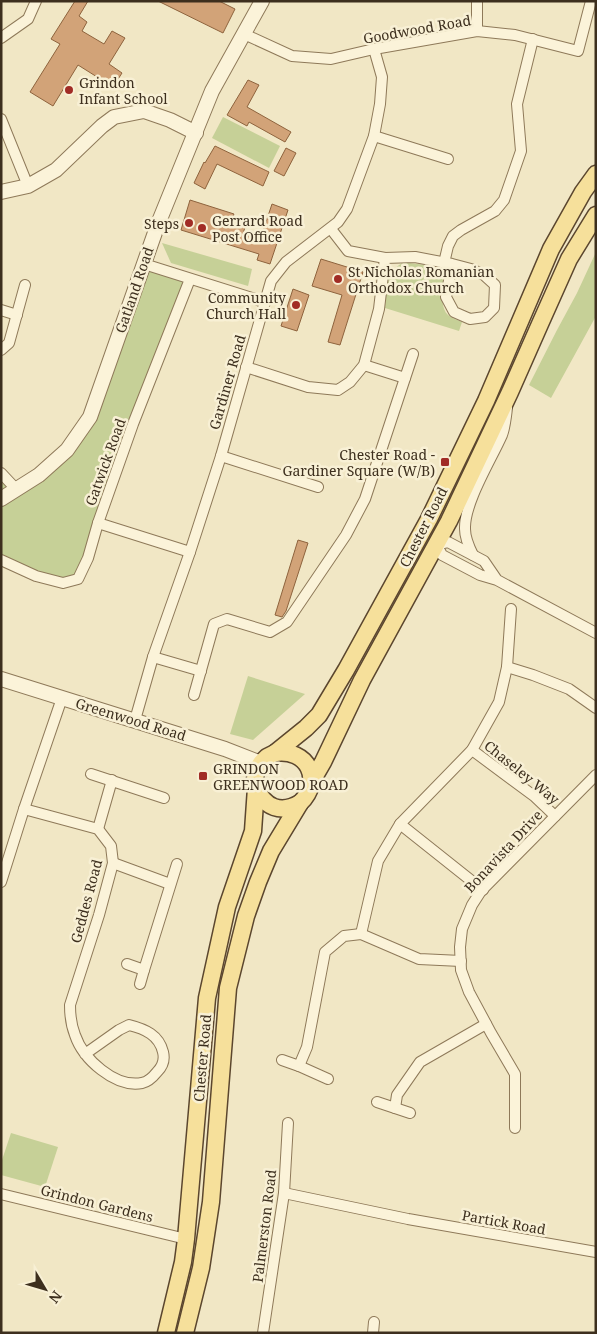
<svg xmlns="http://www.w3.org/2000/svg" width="597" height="1334" font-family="'Noto Serif',serif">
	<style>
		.green { fill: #c6d097 }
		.building { fill: #d2a378; stroke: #8e633d }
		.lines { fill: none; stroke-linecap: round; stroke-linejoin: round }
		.minor-casing { stroke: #8e7959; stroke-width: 12 }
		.tertiary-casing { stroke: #8e7959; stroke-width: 16 }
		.primary-casing { stroke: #5b462e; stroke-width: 19 }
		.minor { stroke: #fbf3d9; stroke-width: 10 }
		.tertiary { stroke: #fbf3d9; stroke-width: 14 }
		.primary { stroke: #f6e09b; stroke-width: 16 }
		.poi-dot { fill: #a12c25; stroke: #f8f0d5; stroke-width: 2 }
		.labels { text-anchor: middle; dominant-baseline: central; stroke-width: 5; stroke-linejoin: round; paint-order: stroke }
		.street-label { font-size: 14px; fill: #3d2f1e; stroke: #f8f0d5 }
		.poi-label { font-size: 14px; fill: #3d2f1e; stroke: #f8f0d5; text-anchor: start }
	</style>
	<rect width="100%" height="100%" fill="#f1e7c5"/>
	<g class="green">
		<path d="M223,117L280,146L269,168L212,138Z"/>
		<path d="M162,243L252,269L248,286L171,263Z"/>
		<path d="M596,252V316L551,398L529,385L557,330L577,293Z"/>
		<path d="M404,262C414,264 426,264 435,268C452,274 435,302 448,315C451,318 458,320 462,322L459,331L385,308C387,289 385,272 404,262Z"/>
		<path d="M144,264L190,279L78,579L63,583L1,560V473L16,489L39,475L90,417Z"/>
		<path d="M248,676L305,694L253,740L230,734Z"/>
		<path d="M11,1133L58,1147L45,1187L1,1175V1163Z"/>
	</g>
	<g class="building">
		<path d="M75,1H88L79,16L87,22L82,31L104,44L112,31L125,38L109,64L122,73L113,87L78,65L53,106L30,92L60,44L51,39Z"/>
		<path d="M158,1H219L235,9L223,33Z"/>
		<path d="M248,80L259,85L247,107L291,132L285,142L249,122L247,126L227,115Z"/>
		<path d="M215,146L269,172L263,186L217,164L205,189L194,183L204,162L205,163Z"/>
		<path d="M286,148L296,153L284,176L274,171Z"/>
		<path d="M190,200L234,214L233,216L247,220L243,234L260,240L272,204L288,210L270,264L257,260L259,254L181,230Z"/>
		<path d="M321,259L363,272L340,345L328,342L342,295L312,286Z"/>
		<path d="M293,289L309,295L297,331L281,326Z"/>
		<path d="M298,540L308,543L286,611L282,617L275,615Z"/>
	</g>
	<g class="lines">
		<defs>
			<g id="minor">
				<path d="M477,1V31"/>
				<path d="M244,34L292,56L331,59L374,49L477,31L515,35L578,51L591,1"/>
				<path d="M1,38L28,19L36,1"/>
				<path d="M1,119L28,186"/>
				<path d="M374,136L448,159"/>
				<path d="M331,229L348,251L385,258L415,257L452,264L471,269L484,275L495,285L494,308L485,317L470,319L454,312L446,297L452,264"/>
				<path d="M444,263L448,246L453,236L461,230L495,211L504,200L521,151L517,104L533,39"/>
				<path d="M144,264L265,302"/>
				<path d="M1,310L17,315"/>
				<path d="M1,350L9,343L25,285"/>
				<path d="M364,365L405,378"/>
				<path d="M246,367L308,387L338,390L350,382L364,365L379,309L385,258"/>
				<path d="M221,456L318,487"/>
				<path d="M1,473L16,489"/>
				<path d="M98,523L190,552"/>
				<path d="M473,555C469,547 465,538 465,529C464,503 491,460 502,435C505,427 506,417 507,408"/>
				<path d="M1,560L36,576L63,583L78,579L88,558L98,523L133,424L190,279"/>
				<path d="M497,580L484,561L448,542L437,545L442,555L480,575L497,580L596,633"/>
				<path d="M153,657L201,671"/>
				<path d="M507,667L533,675L569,689L596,708"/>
				<path d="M194,695L214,624L227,619L270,632L287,622L346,535L365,499L413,354"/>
				<path d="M135,720L153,657L190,552L221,456L271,281L286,262L338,222L347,209L374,136L380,104L382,77L374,49"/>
				<path d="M472,750L534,796L555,816"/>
				<path d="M91,774L164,798"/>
				<path d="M24,809L98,829L111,846L113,863L99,915L70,1005C70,1015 71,1025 75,1035C83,1059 115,1088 142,1083C148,1082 153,1077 157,1072C163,1066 165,1060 163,1052C159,1035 145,1029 129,1025L119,1030L85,1054"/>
				<path d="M400,824L483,890"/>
				<path d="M98,829L112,780"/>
				<path d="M113,863L170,884"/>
				<path d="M1,882L24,809L62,698"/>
				<path d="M361,934L378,861L400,824L472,750L499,702L507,667L511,609"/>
				<path d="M127,964L144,970L140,984"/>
				<path d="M144,970L177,864"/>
				<path d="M282,1060L299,1066L307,1047L325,952L344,936L361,934L419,959L461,961"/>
				<path d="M299,1066L328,1079"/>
				<path d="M377,1102L395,1108L397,1095L420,1062L486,1024"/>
				<path d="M395,1108L410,1113"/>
				<path d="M515,1128V1074L491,1033L469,992L461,970L460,947L462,929L472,905L481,891L596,775"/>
				<path d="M284,1193L408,1219L596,1252"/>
				<path d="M1,1194L186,1239"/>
				<path d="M263,1333L284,1193L288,1123"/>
				<path d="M373,1333L374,1322"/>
			</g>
			<g id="tertiary">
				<path d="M1,192L28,186L56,170L102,126L114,117L144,111L170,120L196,133"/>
				<path d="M1,499L39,475L67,450L90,417L158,224L212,91L262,1"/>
				<path d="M1,679L225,749L261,763"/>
			</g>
			<g id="primary">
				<path d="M312,781L323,762L362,680L449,521L510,392L540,324L569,259L596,215"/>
				<path d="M256,788C265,808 281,814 300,803"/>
				<path d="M166,1333L183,1262L186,1239L207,998L227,907L253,831L256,788L255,779L256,771L261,763L267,757L275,753L306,728L319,715L346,670L429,519L486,401L551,249L583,192L596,174"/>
				<path d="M185,1333L201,1268L211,1202L228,988L246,916L258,882L271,851L300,803C324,780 307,748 275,753"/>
			</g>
		</defs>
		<use href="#minor" class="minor-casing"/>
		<use href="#tertiary" class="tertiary-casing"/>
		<use href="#primary" class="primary-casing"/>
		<use href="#minor" class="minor"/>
		<use href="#tertiary" class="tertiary"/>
		<use href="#primary" class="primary"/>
	</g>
	<g class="poi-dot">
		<circle cx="69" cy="90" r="5"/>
		<circle cx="189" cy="223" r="5"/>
		<circle cx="202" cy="228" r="5"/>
		<circle cx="338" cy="279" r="5"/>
		<circle cx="296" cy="305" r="5"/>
		<rect x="440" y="457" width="10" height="10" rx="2.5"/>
		<rect x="198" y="771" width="10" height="10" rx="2.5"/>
	</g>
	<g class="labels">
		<g class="street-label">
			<text transform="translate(417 29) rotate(-10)">Goodwood Road</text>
			<text transform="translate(134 290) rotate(-71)">Gatland Road</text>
			<text transform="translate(227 382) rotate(-74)">Gardiner Road</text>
			<text transform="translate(105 462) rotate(-70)">Gatwick Road</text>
			<text transform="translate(423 527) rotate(-63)">Chester Road</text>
			<text transform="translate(131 719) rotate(17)">Greenwood Road</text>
			<text transform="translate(522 772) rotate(39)">Chaseley Way</text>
			<text transform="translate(503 851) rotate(-47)">Bonavista Drive</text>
			<text transform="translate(86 901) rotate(-75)">Geddes Road</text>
			<text transform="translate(202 1058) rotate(-85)">Chester Road</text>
			<text transform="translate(97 1203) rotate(14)">Grindon Gardens</text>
			<text transform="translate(504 1222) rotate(10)">Partick Road</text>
			<text transform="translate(264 1226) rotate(-83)">Palmerston Road</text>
		</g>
		<g class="poi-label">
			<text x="79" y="82">Grindon<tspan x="79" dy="16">Infant School</tspan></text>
			<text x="212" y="220">Gerrard Road<tspan x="212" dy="16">Post Office</tspan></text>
			<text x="179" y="223" text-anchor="end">Steps</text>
			<text x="348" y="271">St Nicholas Romanian<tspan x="348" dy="16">Orthodox Church</tspan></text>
			<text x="286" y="297" text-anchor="end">Community<tspan x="286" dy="16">Church Hall</tspan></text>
			<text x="435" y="454" text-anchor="end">Chester Road -<tspan x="435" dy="16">Gardiner Square (W/B)</tspan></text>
			<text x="213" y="768">GRINDON<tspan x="213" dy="16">GREENWOOD ROAD</tspan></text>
		</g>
	</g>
	<rect width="597" height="1334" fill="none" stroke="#3d2f1e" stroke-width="5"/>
	<g transform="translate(45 1289) rotate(128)" stroke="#f8f0d5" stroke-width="4" paint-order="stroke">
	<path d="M0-4L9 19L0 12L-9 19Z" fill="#3d2f1e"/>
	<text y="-8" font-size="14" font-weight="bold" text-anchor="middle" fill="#3d2f1e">N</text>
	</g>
</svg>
